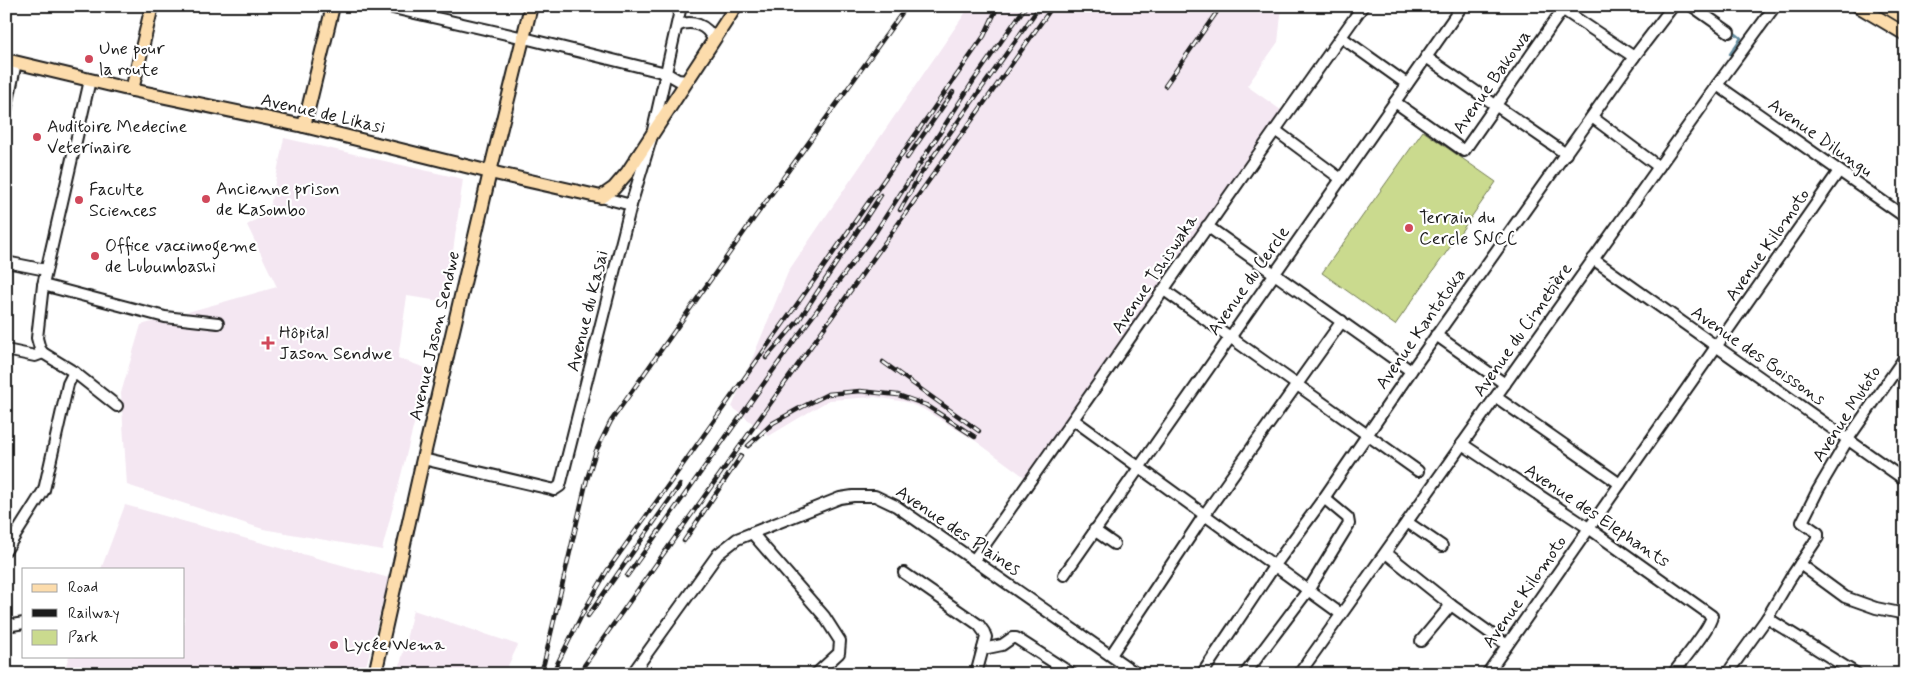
<svg xmlns="http://www.w3.org/2000/svg" width="1911" height="680" font-family="Mynerve,sans-serif">
	<style>
		.built { fill: #f4e7f2 }
		.green { fill: #cada8e; stroke: #737b55 }
		.lines { fill: none; stroke-linecap: round; stroke-linejoin: round }
		.stream { stroke: #638c9e; stroke-width: 2.5 }
		.minor-casing { stroke: #1c1c1c; stroke-width: 14 }
		.major-casing { stroke: #1c1c1c; stroke-width: 16 }
		.minor { stroke: #fff; stroke-width: 10 }
		.major { stroke: #fcdcac; stroke-width: 12 }
		.rail-casing { stroke: #1c1c1c; stroke-width: 4.5 }
		.rail { stroke: #fff; stroke-width: 2.5; stroke-dasharray: 8; stroke-linecap: butt }
		.poi-dot { fill: #d1495b; stroke: #fff; stroke-width: 2 }
		.labels { text-anchor: middle; dominant-baseline: central; stroke-width: 4.5; stroke-linejoin: round; paint-order: stroke }
		.poi-label { font-size: 18px; fill: #1c1c1c; stroke: #fff; text-anchor: start }
		.street-label { font-size: 18px; fill: #1c1c1c; stroke: #fff }
	</style>
	<rect width="100%" height="100%" fill="#fff"/>
	<filter id="ink" filterUnits="userSpaceOnUse"><feTurbulence type="fractalNoise" baseFrequency=".02" numOctaves="2"/><feDisplacementMap in="SourceGraphic" scale="10" xChannelSelector="R" yChannelSelector="G"/><feConvolveMatrix kernelMatrix="1 2 1 2 8 2 1 2 1" color-interpolation-filters="sRGB"/></filter>
	<g filter="url(#ink)">
		<g class="built">
			<path d="M970,6H1282L1278,42L1247,86L1285,113L1026,478L973,439L923,409L906,402L875,397L829,400L769,436L732,407L789,270Z"/>
			<path d="M284,138L463,179L446,302L407,296L398,358L428,369L382,550L263,529L127,485L121,393L141,325L277,287L247,225L269,212Z"/>
			<path d="M125,505L389,578L364,674H63L69,656H184V569H101Z"/>
			<path d="M413,610L518,645L504,674H398Z"/>
		</g>
		<path class="green" d="M1423,131L1496,182L1395,325L1322,273Z"/>
		<g class="lines">
			<g class="stream">
				<path d="M1730,54L1741,38L1731,30"/>
				<path d="M1899,611L1905,586"/>
				<path d="M1899,616L1905,633"/>
			</g>
			<defs>
				<g id="minor">
					<path d="M384,6L524,38L666,73L678,80L686,81"/>
					<path d="M1692,6L1729,32"/>
					<path d="M1559,7L1634,57"/>
					<path d="M677,26C691,19 708,25 713,40"/>
					<path d="M1341,37L1407,84"/>
					<path d="M1426,57L1566,154"/>
					<path d="M90,80L43,285L37,338L40,349L43,353L74,372L117,406"/>
					<path d="M1717,85L1905,217"/>
					<path d="M1395,102L1464,151L1565,6"/>
					<path d="M6,111L16,62"/>
					<path d="M1592,117L1659,167"/>
					<path d="M1275,130L1341,179"/>
					<path d="M601,197L631,205"/>
					<path d="M1207,226L1411,371"/>
					<path d="M1593,259L1905,480"/>
					<path d="M6,262L46,270"/>
					<path d="M43,285L165,317L218,323"/>
					<path d="M1164,290L1418,471"/>
					<path d="M1436,335L1505,384"/>
					<path d="M6,350L35,356L43,353"/>
					<path d="M1074,420L1341,614"/>
					<path d="M1462,444L1590,529L1712,616C1710,629 1682,661 1673,674"/>
					<path d="M423,459L551,489L554,490L560,486L631,205L651,139L681,6"/>
					<path d="M1620,484L1839,171"/>
					<path d="M1407,522L1442,546"/>
					<path d="M1094,530L1114,544"/>
					<path d="M752,533L824,616L840,641L839,653L816,674"/>
					<path d="M6,550L44,490L68,384L74,372"/>
					<path d="M1386,553L1451,605L1507,645"/>
					<path d="M974,560C1105,376 1232,189 1363,6"/>
					<path d="M1800,564L1845,597L1876,608L1905,614"/>
					<path d="M904,573L979,625L984,632L986,637L976,674"/>
					<path d="M1064,575L1462,6"/>
					<path d="M1767,618L1857,674"/>
					<path d="M6,626L24,623"/>
					<path d="M1421,641L1451,605"/>
					<path d="M983,649L1002,645L1012,638H1016L1072,674"/>
					<path d="M1111,655L1205,514L1342,321"/>
					<path d="M632,674L718,554L737,539L840,498L853,496H875L896,506L1137,674"/>
					<path d="M1202,674L1275,565L1324,498L1411,371L1634,57L1673,6"/>
					<path d="M1245,674L1309,589L1349,524L1348,518L1324,498"/>
					<path d="M1299,674L1717,85L1775,6"/>
					<path d="M1487,674L1620,484L1496,397"/>
					<path d="M1731,674V668L1767,618L1790,579L1818,537V533L1802,522L1818,490L1848,439L1905,357"/>
				</g>
				<g id="major">
					<path d="M1858,6L1905,34"/>
					<path d="M1885,6L1905,18"/>
					<path d="M6,60L132,90L304,126L490,172L601,197L614,188L627,173L736,6"/>
					<path d="M132,90L152,6"/>
					<path d="M304,126L333,6"/>
					<path d="M375,674L423,459L490,172L531,6"/>
				</g>
			</defs>
			<use href="#minor" class="minor-casing"/>
			<use href="#major" class="major-casing"/>
			<use href="#minor" class="minor"/>
			<use href="#major" class="major"/>
			<defs>
				<g id="rail">
					<path d="M1165,86L1221,6"/>
					<path d="M907,158L953,92"/>
					<path d="M900,210L920,175L1040,6"/>
					<path d="M766,358L799,320L881,195"/>
					<path d="M883,362L979,431"/>
					<path d="M748,446L773,423L798,409L828,394L860,391L898,395L926,405L975,437"/>
					<path d="M684,541L741,456"/>
					<path d="M627,576L794,341L875,233L974,80L1026,6"/>
					<path d="M588,616L680,485"/>
					<path d="M540,674L544,663L587,479L596,451L611,421L747,228L907,6"/>
					<path d="M552,674L584,611L607,571L815,279L984,36L998,6"/>
					<path d="M578,674L1053,6"/>
				</g>
			</defs>
			<use href="#rail" class="rail-casing"/>
			<use href="#rail" class="rail"/>
		</g>
	</g>
	<g class="poi-dot">
		<circle cx="89" cy="59" r="5"/>
		<circle cx="37" cy="137" r="5"/>
		<circle cx="206" cy="199" r="5"/>
		<circle cx="79" cy="200" r="5"/>
		<circle cx="1409" cy="228" r="5"/>
		<circle cx="95" cy="256" r="5"/>
		<path d="M265.5 335.5h5v5h5v5h-5v5h-5v-5h-5v-5h5z"/>
		<circle cx="334" cy="645" r="5"/>
	</g>
	<g class="labels">
		<g class="poi-label">
			<text x="99" y="49">Une pour<tspan x="99" dy="21">la route</tspan></text>
			<text x="47" y="127">Auditoire Medecine<tspan x="47" dy="21">Veterinaire</tspan></text>
			<text x="216" y="189">Ancienne prison<tspan x="216" dy="21">de Kasombo</tspan></text>
			<text x="89" y="190">Faculte<tspan x="89" dy="21">Sciences</tspan></text>
			<text x="1419" y="218">Terrain du<tspan x="1419" dy="21">Cercle SNCC</tspan></text>
			<text x="105" y="246">Office vaccimogeme<tspan x="105" dy="21">de Lubumbashi</tspan></text>
			<text x="279" y="333">Hôpital<tspan x="279" dy="21">Jason Sendwe</tspan></text>
			<text x="344" y="645">Lycée Wema</text>
		</g>
		<g class="street-label">
			<text transform="translate(1492 82) rotate(-55)">Avenue Bakowa</text>
			<text transform="translate(323 114) rotate(13)">Avenue de Likasi</text>
			<text transform="translate(1820 138) rotate(35)">Avenue Dilungu</text>
			<text transform="translate(1768 245) rotate(-55)">Avenue Kilomoto</text>
			<text transform="translate(1155 274) rotate(-56)">Avenue Tshiswaka</text>
			<text transform="translate(1249 281) rotate(-55)">Avenue du Cercle</text>
			<text transform="translate(588 311) rotate(-76)">Avenue du Kasai</text>
			<text transform="translate(1421 329) rotate(-55)">Avenue Kantotoka</text>
			<text transform="translate(1523 330) rotate(-55)">Avenue du Cimetière</text>
			<text transform="translate(435 336) rotate(-77)">Avenue Jason Sendwe</text>
			<text transform="translate(1758 356) rotate(35)">Avenue des Boissons</text>
			<text transform="translate(1847 414) rotate(-57)">Avenue Mutoto</text>
			<text transform="translate(1597 516) rotate(34)">Avenue des Elephants</text>
			<text transform="translate(958 531) rotate(34)">Avenue des Plaines</text>
			<text transform="translate(1525 592) rotate(-55)">Avenue Kilomoto</text>
		</g>
	</g>
	<rect width="1911" height="680" fill="none" stroke="#fff" stroke-width="25"/>
	<rect x="12" y="12" width="1886" height="655" fill="none" stroke="#1c1c1c" stroke-width="2" filter="url(#ink)"/>
	<rect x="22" y="568" width="162" height="90" fill="#ffffff" stroke="#a4a4a4"/>
	<rect x="32" y="584" width="25" height="8" fill="#fcdcac" stroke="#a4a4a4"/>
	<text x="68" y="592" font-size="15" fill="#1c1c1c">Road</text>
	<rect x="32" y="609" width="25" height="8" fill="#1c1c1c" stroke="#a4a4a4"/>
	<text x="68" y="618" font-size="15" fill="#1c1c1c">Railway</text>
	<rect x="32" y="630" width="25" height="15" fill="#cada8e" stroke="#a4a4a4"/>
	<text x="68" y="642" font-size="15" fill="#1c1c1c">Park</text>
</svg>
